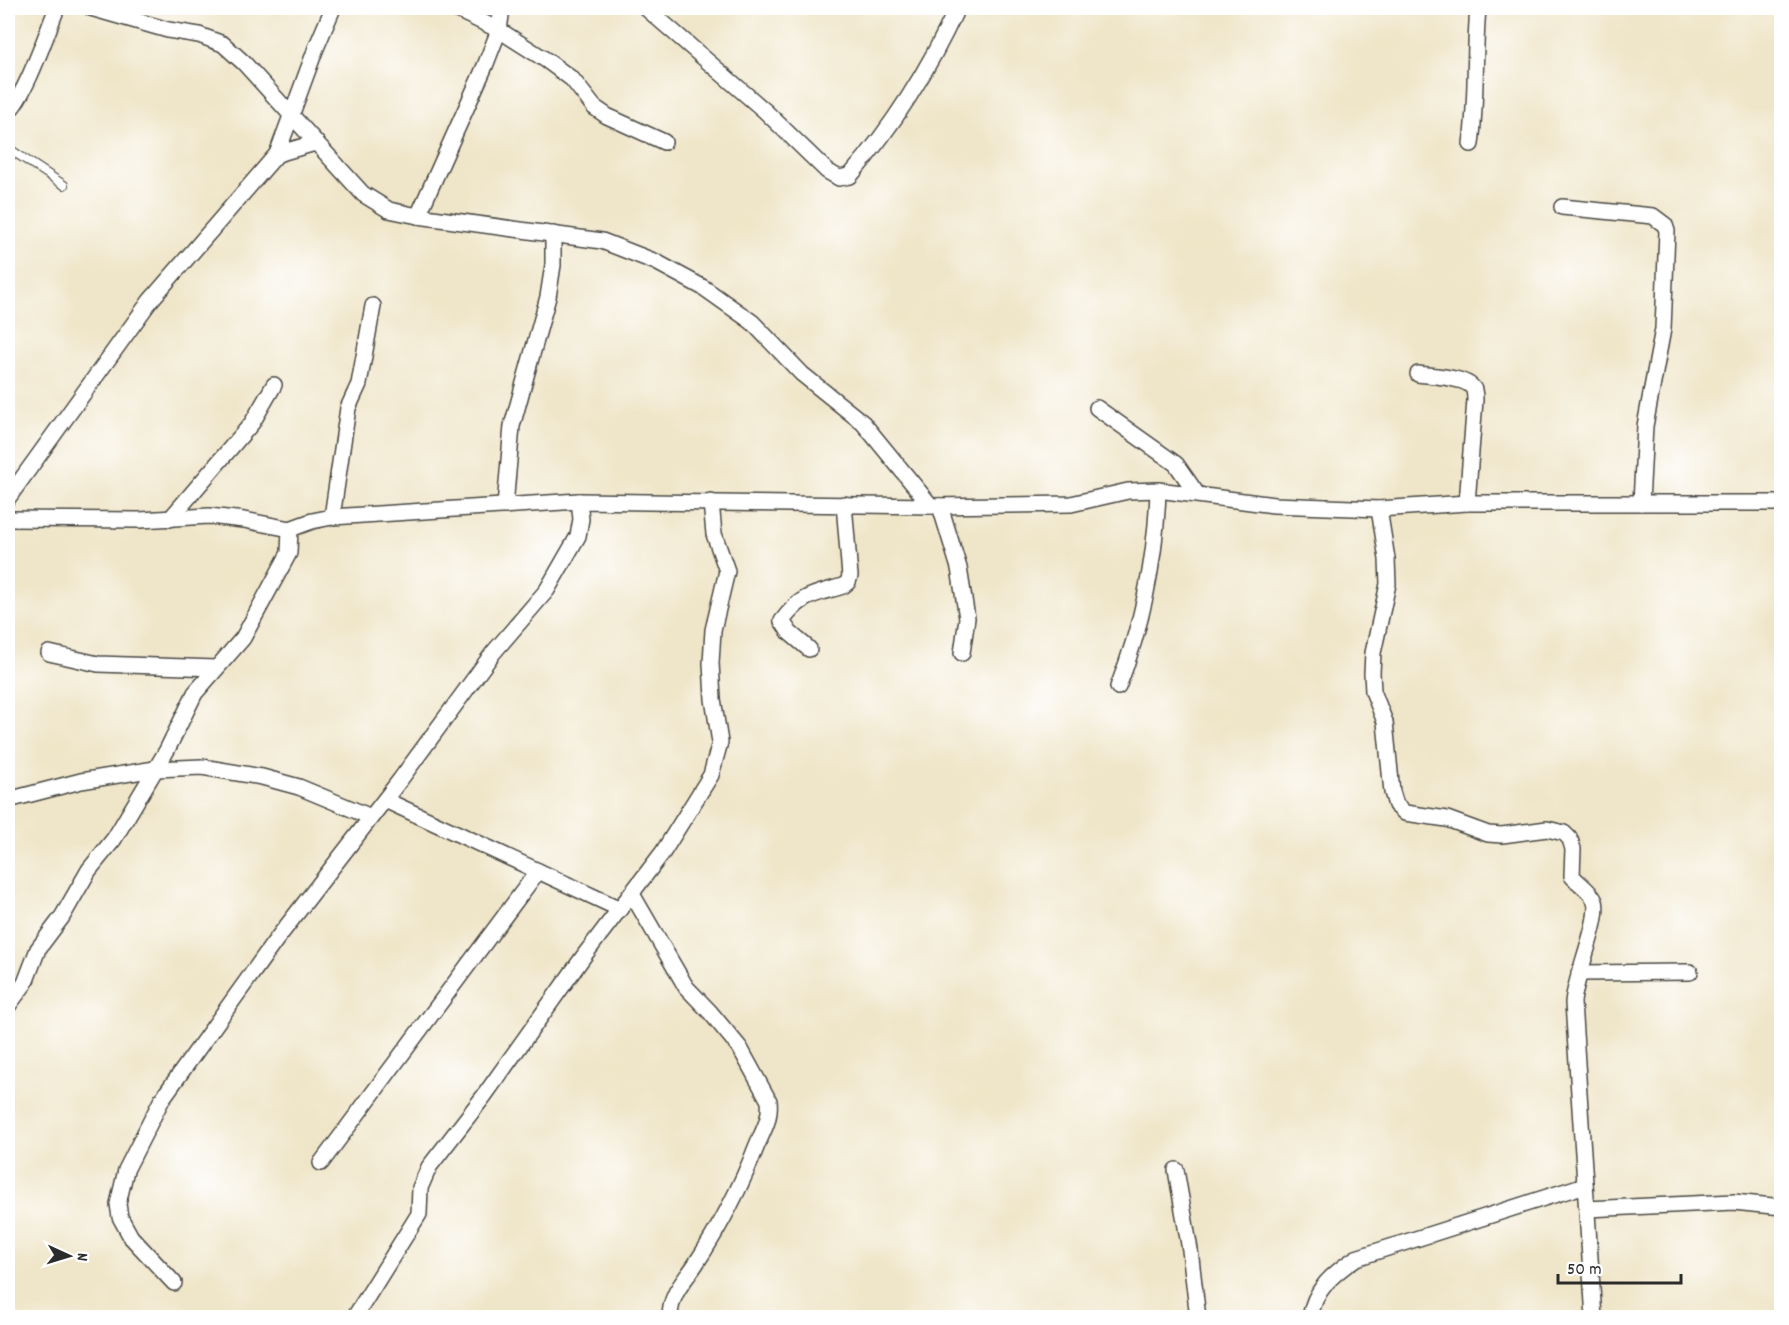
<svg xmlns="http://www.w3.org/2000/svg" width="1789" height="1325" font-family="Dekko,sans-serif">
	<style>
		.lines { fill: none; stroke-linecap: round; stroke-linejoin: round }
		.service-casing { stroke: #484743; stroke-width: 10 }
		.minor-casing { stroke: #484743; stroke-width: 18 }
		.service { stroke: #fff; stroke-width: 8 }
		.minor { stroke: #fff; stroke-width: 15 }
	</style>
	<rect width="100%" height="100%" fill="#fff"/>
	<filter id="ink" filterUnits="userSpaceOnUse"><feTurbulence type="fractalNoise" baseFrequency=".0167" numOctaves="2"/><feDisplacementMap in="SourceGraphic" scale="12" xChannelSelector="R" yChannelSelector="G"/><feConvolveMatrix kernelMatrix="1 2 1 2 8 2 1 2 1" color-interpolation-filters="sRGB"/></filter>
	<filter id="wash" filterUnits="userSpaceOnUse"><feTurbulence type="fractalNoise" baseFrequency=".008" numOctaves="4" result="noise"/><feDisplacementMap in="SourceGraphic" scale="24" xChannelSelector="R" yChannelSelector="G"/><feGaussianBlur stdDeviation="1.35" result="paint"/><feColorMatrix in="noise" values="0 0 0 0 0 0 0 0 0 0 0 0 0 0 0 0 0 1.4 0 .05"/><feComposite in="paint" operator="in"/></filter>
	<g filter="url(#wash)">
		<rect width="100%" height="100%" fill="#efe5c8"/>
	</g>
	<g filter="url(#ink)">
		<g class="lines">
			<defs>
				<path id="service" d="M8,148L64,185"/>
				<g id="minor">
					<path d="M91,8L168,30L199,35L223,44L244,63L363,194L389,210L418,216L602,241L656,262L704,288L752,322L802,374L863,423L931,506"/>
					<path d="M453,8L499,30L546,60L572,79L594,107L607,116L664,142"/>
					<path d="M646,8L765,111L827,171L839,178L850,176C894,125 929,69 957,8"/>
					<path d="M8,112C27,93 46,34 57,8"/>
					<path d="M1471,144C1477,98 1474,53 1478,8"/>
					<path d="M277,154L315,143"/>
					<path d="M1562,207L1653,216L1665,225L1667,231L1663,329L1645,426L1641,503"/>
					<path d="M418,216L485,66L499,30L502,8"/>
					<path d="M1418,374C1432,376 1469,377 1474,390C1475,394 1475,397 1475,400L1467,503"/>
					<path d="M1097,408L1176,464L1197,494"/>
					<path d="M8,498L150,301L277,154L316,48L333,8"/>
					<path d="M505,506L512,426L548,297L553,265V234"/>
					<path d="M940,506L959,568L967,618L962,653"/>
					<path d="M1379,509L1387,559L1388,584L1373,653L1372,673L1373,691L1385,722L1392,792L1396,805L1405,813L1447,819L1488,834L1502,835L1547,829L1564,833L1570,839L1573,849L1572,876C1579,884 1591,891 1595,901C1601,920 1574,979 1573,1003L1594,1318"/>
					<path d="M332,517L348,408L359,384L373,306"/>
					<path d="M8,519L140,520L209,516L244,520L290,529L312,521L332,517L579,501L931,506L1071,504L1128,491L1158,490L1274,505L1379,509L1467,503H1782"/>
					<path d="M170,519L252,423L274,385"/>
					<path d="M809,649L790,633L782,621C802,594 813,595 843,586L848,582L850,576L844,504"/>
					<path d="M49,653L98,664L216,668"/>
					<path d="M1118,687C1143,623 1156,558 1158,490"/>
					<path d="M8,800L81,781L155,769L202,767L262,777L299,787L371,817"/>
					<path d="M385,800L620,909"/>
					<path d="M632,894L686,987L710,1012L740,1048L769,1101C771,1118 764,1129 757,1145C741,1187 720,1227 695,1265C683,1283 670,1294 670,1318"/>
					<path d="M1579,973L1690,972"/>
					<path d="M8,1006L25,983L38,949L62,917L89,870L114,839L167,750L195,693L243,638L289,553L290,529"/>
					<path d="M321,1163L538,871"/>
					<path d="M1176,1170L1190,1250L1198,1318"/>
					<path d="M1587,1209L1734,1202L1782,1207"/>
					<path d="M174,1283L131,1237L120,1217L118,1204L126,1170L162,1099L276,940L400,780L493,653L547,590L578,536L581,519L579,501"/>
					<path d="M354,1318L419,1214L420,1188L429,1167L484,1096L586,953L663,852L711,775L720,742L713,699L711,663L713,630L727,571L714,534L711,502"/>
					<path d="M1310,1318C1314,1289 1334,1273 1356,1258L1585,1185"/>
				</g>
			</defs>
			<use href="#service" class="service-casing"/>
			<use href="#minor" class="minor-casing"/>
			<use href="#service" class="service"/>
			<use href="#minor" class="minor"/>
		</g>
	</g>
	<rect width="1789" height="1325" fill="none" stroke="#fff" stroke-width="30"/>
	<g transform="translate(69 1256) rotate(94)" stroke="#ffffff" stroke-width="4.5" paint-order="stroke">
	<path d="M0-4.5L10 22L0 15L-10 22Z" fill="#2b2b2b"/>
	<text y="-9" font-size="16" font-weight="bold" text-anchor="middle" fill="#2b2b2b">N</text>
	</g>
	<path d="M1558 1274v9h123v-9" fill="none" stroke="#2b2b2b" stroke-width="3"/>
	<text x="1567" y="1274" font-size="18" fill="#2b2b2b" stroke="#ffffff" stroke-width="4.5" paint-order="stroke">50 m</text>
</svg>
